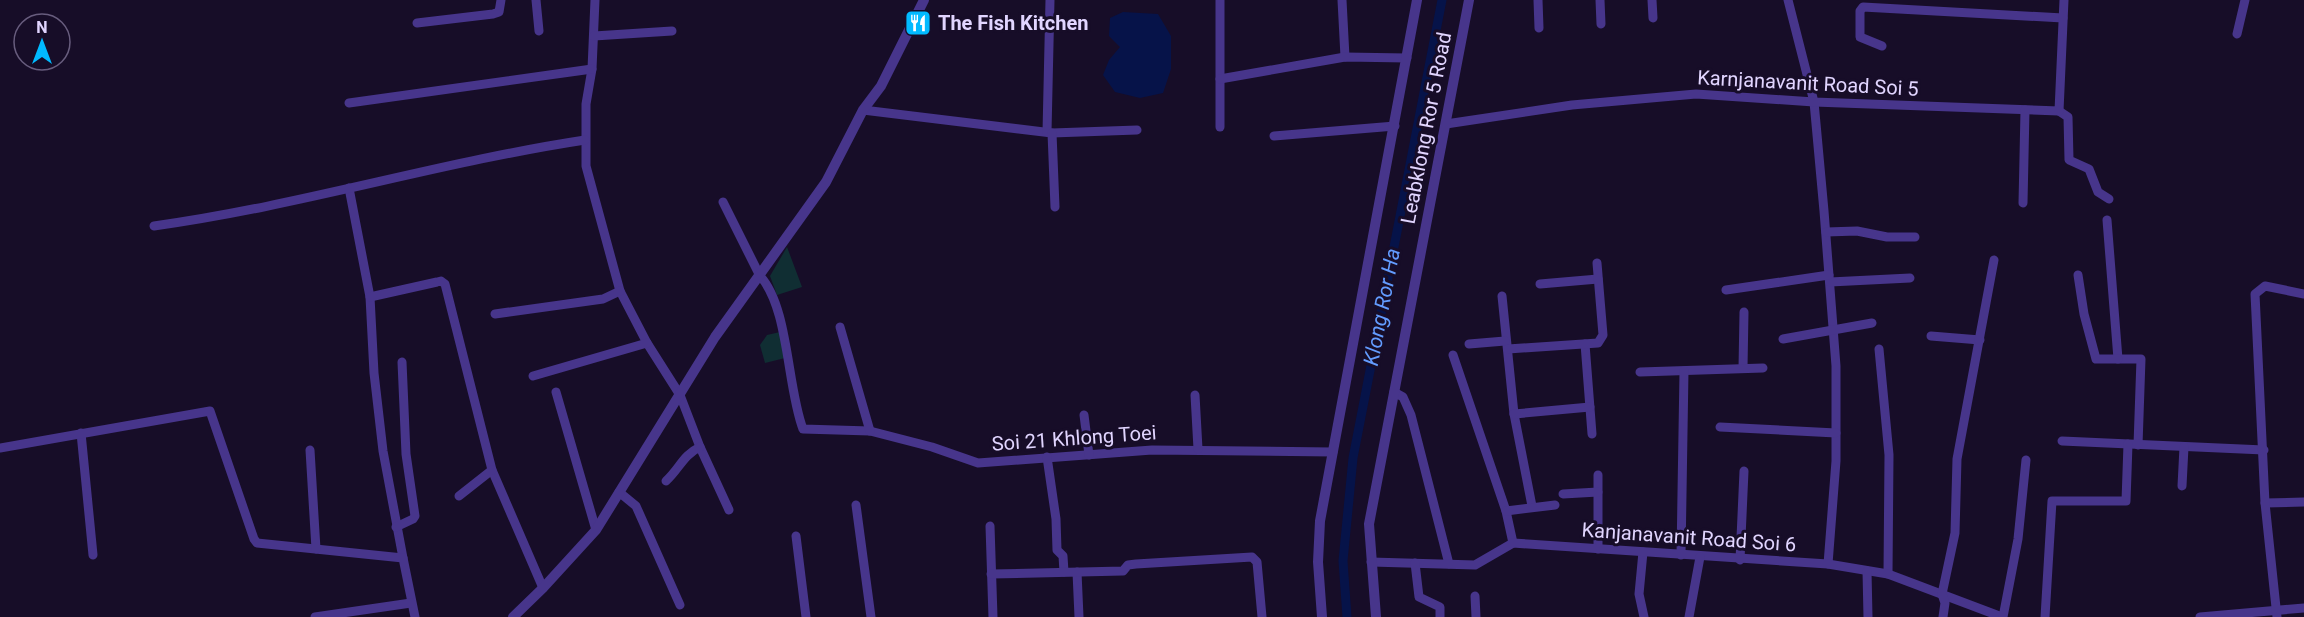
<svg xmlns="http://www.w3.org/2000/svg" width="2304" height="617" font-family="Roboto,sans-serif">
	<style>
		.green { fill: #102e33 }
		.water { fill: #061349 }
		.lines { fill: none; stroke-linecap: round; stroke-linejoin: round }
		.canal { stroke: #061349; stroke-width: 9 }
		.minor { stroke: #47358b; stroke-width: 9 }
		.tertiary { stroke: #47358b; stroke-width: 10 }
		.labels { text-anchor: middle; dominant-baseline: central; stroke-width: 6; stroke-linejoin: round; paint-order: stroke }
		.poi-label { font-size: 20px; font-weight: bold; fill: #e1d5ff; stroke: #170d28; text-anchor: start }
		.street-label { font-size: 20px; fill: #e1d5ff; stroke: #170d28 }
		.water-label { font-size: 21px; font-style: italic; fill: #639cff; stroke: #170d28 }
	</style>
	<rect width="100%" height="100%" fill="#170d28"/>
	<g class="green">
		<path d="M787,247L802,287L777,295L770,276Z"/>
		<path d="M780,332L785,358L765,363L760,345L767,335Z"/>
	</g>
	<path class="water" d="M1123,12L1158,14L1171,36V69L1163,93L1140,98L1115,92L1103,75L1109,60L1120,47L1109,36L1110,18Z"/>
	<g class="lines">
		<path class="canal" d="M1347,617L1343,561L1353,458L1442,0"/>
		<g class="minor">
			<path d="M536,0L539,31"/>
			<path d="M595,0L592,69L586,104V166L620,291L647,343L680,395L700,447L729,510"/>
			<path d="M1220,0V127"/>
			<path d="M1342,0L1345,57"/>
			<path d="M1538,0L1539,28"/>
			<path d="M1600,0L1601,24"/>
			<path d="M1652,0L1653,18"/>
			<path d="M1788,0L1814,102L1824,211L1836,366V461L1828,564"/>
			<path d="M417,23L493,14L499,12L501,0"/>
			<path d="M2237,34L2245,0"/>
			<path d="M594,36L672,31"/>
			<path d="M1882,46L1860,37V11L1863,7L2063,18"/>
			<path d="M1220,79L1345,57L1407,58"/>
			<path d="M349,103L592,69"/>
			<path d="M863,110L1052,133L1137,130"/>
			<path d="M2059,111L2068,117L2069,160L2089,169L2098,192L2109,199"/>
			<path d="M1446,124L1572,105L1696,94L1814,102L2059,111L2064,0"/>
			<path d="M1047,132L1050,0"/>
			<path d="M1052,133L1055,207"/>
			<path d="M1274,136L1395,126"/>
			<path d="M349,188L370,297L374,373L383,451L403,558"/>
			<path d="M723,202L760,276C789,307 787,388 803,429L870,431L932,447L978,463L1152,450L1333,452"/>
			<path d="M2023,203L2025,110"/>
			<path d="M2107,220L2118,359H2141L2138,445"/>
			<path d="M154,226C299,206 440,162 585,140"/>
			<path d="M1826,232L1857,231L1887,237H1915"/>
			<path d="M2078,275L2084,314L2096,359H2118"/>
			<path d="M1830,282L1910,278"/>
			<path d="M1540,284L1598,279"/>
			<path d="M1726,290L1829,275"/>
			<path d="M1502,296L1514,414L1532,506"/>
			<path d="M370,297L437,282L441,281L445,284L492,470L543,588"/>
			<path d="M495,314L603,299L620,291"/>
			<path d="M840,327L870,431"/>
			<path d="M1931,336L1980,340"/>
			<path d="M1783,339L1872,323"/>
			<path d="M1469,344L1505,341"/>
			<path d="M1585,344L1592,434"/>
			<path d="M1508,349L1598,343L1603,335L1597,263"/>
			<path d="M1879,349L1889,455L1888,574"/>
			<path d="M1453,355L1506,511L1513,543"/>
			<path d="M1743,368L1744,312"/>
			<path d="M1640,372L1763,368"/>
			<path d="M533,376L647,343"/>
			<path d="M556,392L596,530"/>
			<path d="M1394,392L1403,397L1411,415L1449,564"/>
			<path d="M1195,395L1198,449"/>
			<path d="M1514,414L1590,407"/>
			<path d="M1084,415L1089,455"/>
			<path d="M1720,427L1836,433"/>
			<path d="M81,433L93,555"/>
			<path d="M2062,441L2264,450"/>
			<path d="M0,448L210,411L254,539L257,543L403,558L415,617"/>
			<path d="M310,450L316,549"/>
			<path d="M1047,457L1056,519L1057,550L1063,556L1064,572"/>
			<path d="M1598,475V549"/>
			<path d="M666,481C680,468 683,455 700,447"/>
			<path d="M2182,486L2184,447"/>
			<path d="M619,492L636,506L680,605"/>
			<path d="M1563,494L1598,492"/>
			<path d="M459,496L492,470"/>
			<path d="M2265,503L2304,502"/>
			<path d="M856,505L871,617"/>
			<path d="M1506,511L1555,505"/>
			<path d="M990,526L993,617"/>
			<path d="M396,527L413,519L415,516L406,454L402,362"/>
			<path d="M796,536L806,617"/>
			<path d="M1643,552L1639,594L1644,617"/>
			<path d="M1681,555L1684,371"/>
			<path d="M1740,560L1744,471"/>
			<path d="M1371,562L1475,565L1513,543L1828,564L1888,574L2002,617"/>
			<path d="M1415,563L1419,597L1440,607V617"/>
			<path d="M1867,571L1868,617"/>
			<path d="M1077,572L1079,617"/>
			<path d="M991,574L1123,571L1128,565L1136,564L1252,557L1257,562L1262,617"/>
			<path d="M1475,596L1476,617"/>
			<path d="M315,617L411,603"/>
			<path d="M1689,617L1700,557"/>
			<path d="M1943,617L1945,603L1942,594L1955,533L1957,459L1994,260"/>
			<path d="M2003,617L2018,539L2026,460"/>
			<path d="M2045,617L2052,501H2126L2128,444"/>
			<path d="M2200,617L2304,608"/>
			<path d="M2277,617L2265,503L2255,294L2265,286L2304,294"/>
		</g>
		<g class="tertiary">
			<path d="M513,617L543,588L596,530L715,337L826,182L863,110L881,86L924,0"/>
			<path d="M1322,617L1318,562L1320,521L1417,0"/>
			<path d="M1376,617L1369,524L1469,0"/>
		</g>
	</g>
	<defs>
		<symbol id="restaurant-square" viewBox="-11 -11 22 22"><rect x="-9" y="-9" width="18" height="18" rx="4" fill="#01baff" stroke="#170d28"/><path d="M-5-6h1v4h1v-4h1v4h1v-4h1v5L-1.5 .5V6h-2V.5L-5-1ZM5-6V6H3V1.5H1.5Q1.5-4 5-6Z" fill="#fff"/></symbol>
	</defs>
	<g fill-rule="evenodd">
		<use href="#restaurant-square" x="903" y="8" width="30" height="30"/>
	</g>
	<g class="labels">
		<g class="poi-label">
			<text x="938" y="23">The Fish Kitchen</text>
		</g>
		<g class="street-label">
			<text transform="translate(1808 83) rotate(3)">Karnjanavanit Road Soi 5</text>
			<text transform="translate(1426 128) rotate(-79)">Leabklong Ror 5 Road</text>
			<text transform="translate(1074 438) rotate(-4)">Soi 21 Khlong Toei</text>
			<text transform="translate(1689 537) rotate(4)">Kanjanavanit Road Soi 6</text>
		</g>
		<g class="water-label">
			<text transform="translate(1382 307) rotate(-79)">Klong Ror Ha</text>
		</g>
	</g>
	<g transform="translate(42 42)"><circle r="28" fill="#170d28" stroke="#685d7e" stroke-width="1.5"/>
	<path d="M0-4.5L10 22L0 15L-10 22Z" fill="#01baff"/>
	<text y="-9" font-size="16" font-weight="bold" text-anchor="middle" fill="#e1d5ff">N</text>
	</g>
</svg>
